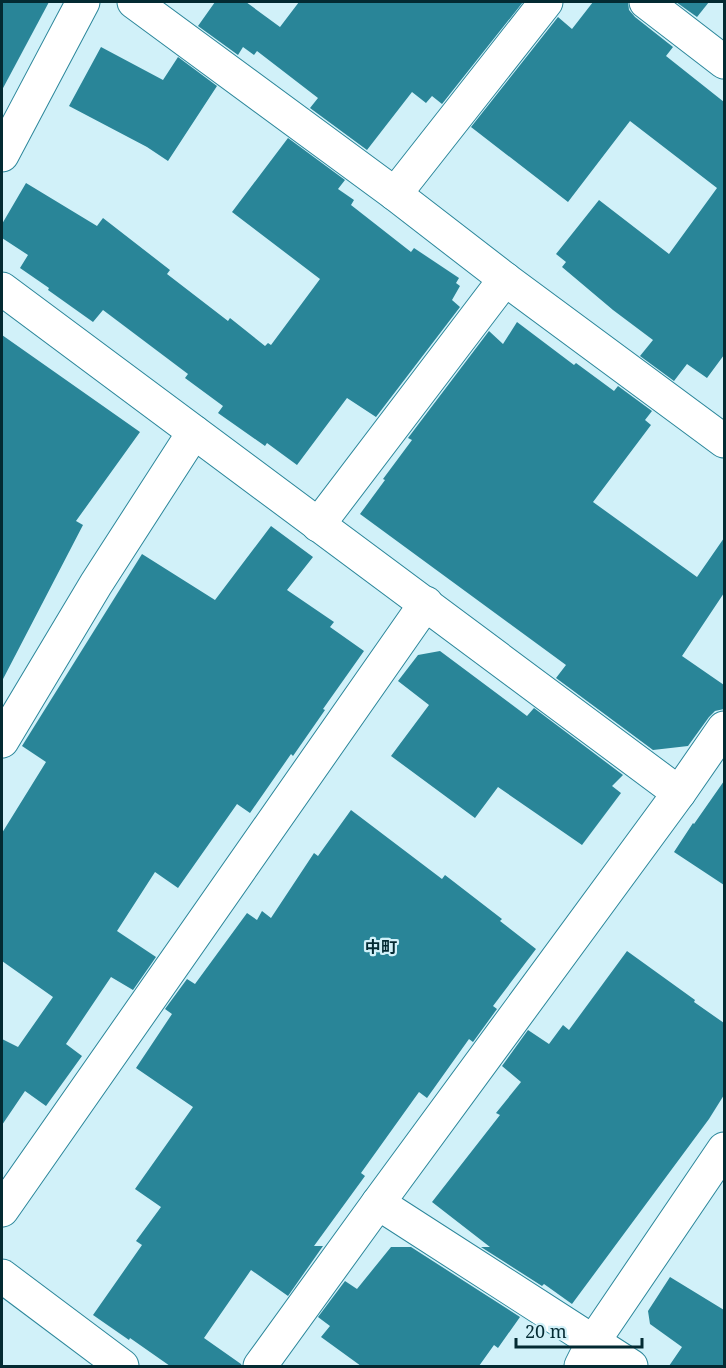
<svg xmlns="http://www.w3.org/2000/svg" width="726" height="1368" font-family="'Noto Serif','Noto Sans JP',serif">
	<style>
		.building { fill: #298598 }
		.lines { fill: none; stroke-linecap: round; stroke-linejoin: round }
		.minor-casing { stroke: #2c879b; stroke-width: 35 }
		.minor { stroke: #fff; stroke-width: 33 }
		.labels { text-anchor: middle; dominant-baseline: central; stroke-width: 4.5; stroke-linejoin: round; paint-order: stroke }
		.neighbourhood-label { font-size: 16px; font-weight: bold; fill: #032a32; stroke: #d1f1f9 }
	</style>
	<rect width="100%" height="100%" fill="#d1f1f9"/>
	<g class="building">
		<path d="M2,2H49L2,90Z"/>
		<path d="M215,2H246L280,27L299,2H523L442,104L432,96L426,103L412,92L367,150L310,108L318,98L257,51L254,55L243,47L238,55L198,26Z"/>
		<path d="M593,2H628L629,10L635,17L673,47L666,56L724,102V355L707,378L687,364L674,381L640,356L653,340L613,310L562,267L566,262L556,254L599,200L669,254L717,188L630,121L568,202L471,127L558,17L572,29Z"/>
		<path d="M676,2H709L697,17Z"/>
		<path d="M101,47L163,80L178,57L217,86L168,161L147,147L69,106Z"/>
		<path d="M288,138L345,180L338,189L354,200L351,205L411,252L414,248L459,278L456,283L460,286L452,300L460,307L376,417L347,398L297,465L267,443L265,446L218,413L223,406L185,378L188,374L103,310L93,322L48,290L49,288L20,268L28,255L2,238V224L26,183L97,226L103,218L170,270L167,274L228,321L230,318L265,346L268,343L271,345L320,279L232,212Z"/>
		<path d="M517,322L574,365L576,363L614,391L618,386L652,411L645,420L651,425L593,502L697,577L724,538V593L682,656L724,685V709L715,711L709,717L688,746L653,750L556,678L566,665L360,514L385,480L383,479L412,440L408,438L489,331L503,344Z"/>
		<path d="M2,335L140,432L76,521L83,525L2,681Z"/>
		<path d="M271,526L313,557L287,590L334,622L330,627L364,651L323,709L325,710L293,756L291,754L250,813L237,804L178,888L155,872L117,931L156,957L133,990L111,977L66,1044L82,1056L46,1106L25,1091L2,1125V1039L18,1047L53,997L2,961V833L46,762L22,746L142,554L215,600Z"/>
		<path d="M440,651L527,716L534,708L623,775L612,786L621,793L582,845L498,787L475,818L391,756L429,705L398,681L418,655Z"/>
		<path d="M724,781V885L674,852L693,823L694,824Z"/>
		<path d="M351,810L442,879L445,875L502,919L500,921L536,949L493,1006L497,1009L473,1042L469,1039L427,1098L419,1092L361,1173L365,1176L314,1246H323L288,1296L251,1270L204,1338L241,1364L242,1366H170L130,1338L129,1340L93,1315L142,1245L136,1241L161,1207L135,1189L193,1107L136,1068L172,1014L165,1009L187,979L195,984L247,913L257,920L262,911L271,918L314,853L318,856Z"/>
		<path d="M627,951L695,1000L694,1002L724,1023V1095L709,1119L572,1304L544,1284L542,1286L481,1247H490L432,1202L500,1115L496,1113L521,1082L502,1066L528,1030L549,1044L563,1025L569,1030Z"/>
		<path d="M391,1247H411L520,1317L498,1348L494,1345L479,1366H361L321,1337L330,1326L318,1317L345,1281L357,1289Z"/>
		<path d="M670,1277L724,1310V1366H669L682,1347L650,1324L648,1311Z"/>
	</g>
	<g class="lines">
		<defs>
			<g id="minor">
				<path d="M134,2L395,194L505,279L724,441"/>
				<path d="M646,2L724,62"/>
				<path d="M2,155L83,2"/>
				<path d="M395,194L546,2"/>
				<path d="M2,289L679,793"/>
				<path d="M318,525L505,279"/>
				<path d="M2,741L96,584L194,432"/>
				<path d="M378,1203L631,1366"/>
				<path d="M2,1210L426,603"/>
				<path d="M2,1276L122,1366"/>
				<path d="M260,1366L378,1203L679,793L724,728"/>
				<path d="M581,1366L593,1342L724,1149"/>
			</g>
		</defs>
		<use href="#minor" class="minor-casing"/>
		<use href="#minor" class="minor"/>
	</g>
	<g class="labels">
		<g class="neighbourhood-label">
			<text x="381" y="947">中町</text>
		</g>
	</g>
	<rect width="726" height="1368" fill="none" stroke="#032a32" stroke-width="6"/>
	<path d="M516 1338v9h126v-9" fill="none" stroke="#032a32" stroke-width="3"/>
	<text x="525" y="1338" font-size="18" fill="#032a32" stroke="#d1f1f9" stroke-width="4.5" paint-order="stroke">20 m</text>
</svg>
